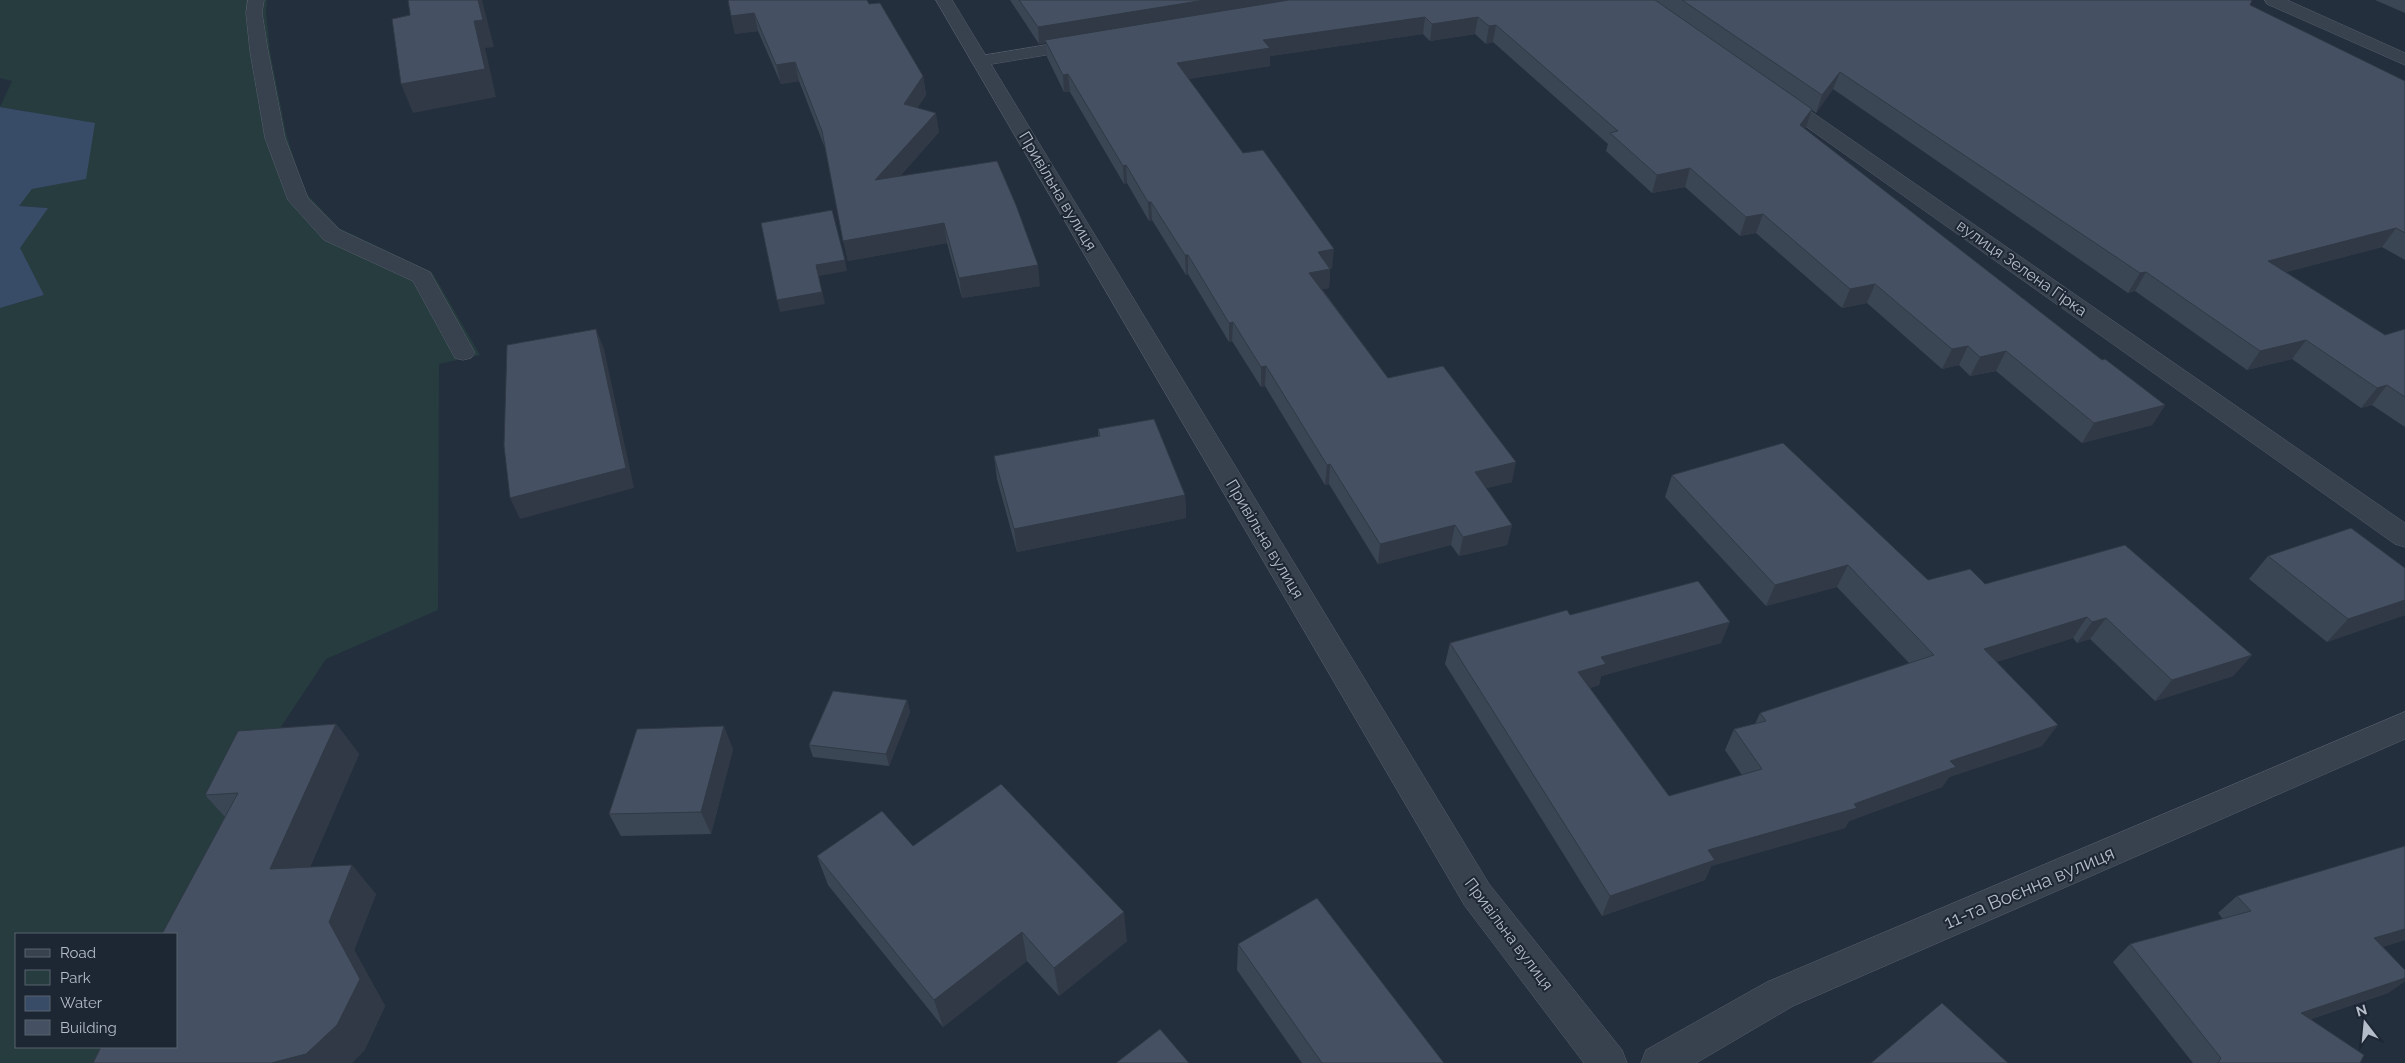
<svg xmlns="http://www.w3.org/2000/svg" width="2405" height="1063" font-family="Raleway,sans-serif">
	<style>
		.green { fill: #263c3f }
		.water { fill: #394c67 }
		.lines { fill: none; stroke-linecap: round; stroke-linejoin: round }
		.minor-casing { stroke: #565f6c; stroke-width: 1 }
		.tertiary-casing { stroke: #565f6c; stroke-width: 1 }
		.minor { fill: #38414e; fill-rule: evenodd }
		.tertiary { fill: #38414e; fill-rule: evenodd }
		.wall { fill: #3b4654 }
		.shaded-wall { fill: #303945 }
		.building { fill: #455162; stroke: #303945 }
		.labels { text-anchor: middle; dominant-baseline: central; stroke-width: 4; stroke-linejoin: round; paint-order: stroke }
		.street-label { font-size: 16px; fill: #b4bcc9; stroke: #1d2633 }
		.near-street-label { font-size: 19px; fill: #b4bcc9; stroke: #1d2633 }
	</style>
	<rect width="100%" height="100%" fill="#242f3e"/>
	<path class="green" d="M0,0H267L266,12L270,51L286,133L304,191L339,228L432,272L480,355L439,364L438,610L326,659L257,763L166,934H16V1047H107L98,1063H0V308L44,295L19,248L47,208L18,206L32,189L85,179L26,111L0,107L12,81L0,78Z"/>
	<path class="water" d="M0,107L95,123L86,179L32,189L19,206L48,208L20,248L44,295L0,308Z"/>
	<g class="lines">
		<defs>
			<g id="minor">
				<path d="M248,0H264L262,13L268,51L285,138L308,198L340,230L430,272L475,353L471,358L463,360L455,358L413,281L324,240L288,200L265,138L250,51L246,13Z"/>
				<path d="M2265,0H2287L2405,53V65L2267,4Z"/>
				<path d="M1082,39L1088,40L1091,44L1088,48L980,66L974,65L971,61L974,57Z"/>
				<path d="M1777,91L1784,93L2405,523V547L2395,544L1770,101L1768,97L1770,93Z"/>
				<path d="M2405,712V739L1793,1006L1696,1063H1641L1646,1050L1767,982Z"/>
			</g>
			<path id="tertiary" d="M936,0H952L1489,884L1622,1050L1627,1063H1584L1465,906Z"/>
		</defs>
		<use href="#minor" class="minor-casing"/>
		<use href="#tertiary" class="tertiary-casing"/>
		<use href="#minor" class="minor"/>
		<use href="#tertiary" class="tertiary"/>
	</g>
	<g class="wall">
		<path d="M1010,0H2252L2250,5L2405,81V260L2382,247L2286,272L2385,335L2405,329V427L2372,405L2361,408L2292,359L2247,370L2135,291L2128,293L1833,89L1816,113L1812,110L1804,128L2102,360L2165,405L2152,425L2082,443L1996,371L1970,376L1959,365L1942,369L1867,303L1842,308L1756,233L1740,236L1685,187L1652,193L1606,151L1608,144L1493,42L1486,44L1475,34L1430,41L1423,34L1270,56V66L1188,79L1243,153L1332,268L1330,269L1329,288L1322,289L1388,378L1512,482L1486,488L1512,525L1507,545L1459,556L1451,545L1378,564L1329,484L1325,485L1265,386L1261,387L1232,341L1229,342L1188,274L1186,275L1152,220L1149,221L1127,183L1124,184L1070,92H1064L1047,57L1046,43L1039,44Z"/>
		<path d="M2375,0H2405V13Z"/>
		<path d="M869,4L923,76L926,95L917,108L939,132L900,176L1040,286L962,298L947,243L848,261L825,148L799,81L781,84L758,31L735,34L731,16Z"/>
		<path d="M1098,429L1185,495L1186,518L1017,552L997,479L994,456L1098,436Z"/>
		<path d="M1672,475L1928,580L1985,584L2252,655L2233,676L2155,701L2090,639L2077,643L2073,638L1996,662L2042,746L1949,777L1942,787L1849,821L1845,828L1711,866L1705,880L1602,916L1445,664L1450,643L1570,615L1721,643L1601,676L1599,685L1590,688L1669,796L1742,775L1725,750L1734,729L1755,724L1760,713L1909,663L1837,587L1766,606L1665,497Z"/>
		<path d="M2268,556L2405,568V615L2327,642L2249,579Z"/>
		<path d="M907,700L910,712L889,766L813,757L809,745Z"/>
		<path d="M336,724L359,754L310,867L376,894L354,950L385,1006L364,1051L225,817L205,795Z"/>
		<path d="M733,749L711,834L621,836L609,814Z"/>
		<path d="M913,846L1127,941L1059,996L1027,961L943,1027L828,885L817,856Z"/>
		<path d="M2405,846V940L2382,947L2405,971V981L2388,993L2311,1019L2360,1063H2193L2113,962L2130,944L2223,919L2218,913L2237,896Z"/>
		<path d="M1238,944L1444,1063H1302L1237,970Z"/>
	</g>
	<g class="shaded-wall">
		<path d="M478,0H482L494,47L485,48L496,97L413,113L401,84L474,21Z"/>
		<path d="M1205,0H1307L1045,40L1046,43L1039,44L1038,27Z"/>
		<path d="M754,13L758,31L735,34L731,16Z"/>
		<path d="M1425,17L1423,34L1270,56V66L1177,81V63L1263,40Z"/>
		<path d="M1478,17L1475,34L1430,41L1432,24Z"/>
		<path d="M1496,25L1493,42L1486,44L1489,26Z"/>
		<path d="M795,62L799,81L781,84L776,65Z"/>
		<path d="M1840,72L1833,89L1816,113L1822,95Z"/>
		<path d="M1068,74L1070,92H1064L1063,75Z"/>
		<path d="M923,76L926,95L907,123L904,104Z"/>
		<path d="M1812,109L1806,127L1794,143L1800,125Z"/>
		<path d="M936,113L939,132L879,200L875,180Z"/>
		<path d="M1126,165L1127,183L1124,184L1123,166Z"/>
		<path d="M1690,168L1685,187L1652,193L1657,175Z"/>
		<path d="M1148,202H1151L1152,220L1149,221Z"/>
		<path d="M1763,214L1756,233L1740,236L1746,217Z"/>
		<path d="M944,223L947,243L848,261L843,241Z"/>
		<path d="M2396,228L2382,247L2256,280L2268,261Z"/>
		<path d="M1334,249L1332,268L1317,271L1318,252Z"/>
		<path d="M1185,255H1188V274L1186,275Z"/>
		<path d="M845,260L847,271L819,276L825,304L780,312L777,300L816,265Z"/>
		<path d="M1038,265L1040,286L962,298L959,278Z"/>
		<path d="M1330,269L1329,288L1308,292L1309,273Z"/>
		<path d="M2146,272L2135,291L2128,293L2140,273Z"/>
		<path d="M1875,284L1867,303L1842,308L1850,289Z"/>
		<path d="M1233,322L1232,341L1229,342V323Z"/>
		<path d="M596,329L604,349L634,488L520,519L510,498Z"/>
		<path d="M2306,340L2292,359L2247,370L2260,351Z"/>
		<path d="M1968,346L1959,365L1942,369L1952,349Z"/>
		<path d="M2006,351L1996,371L1970,376L1980,357Z"/>
		<path d="M1266,366L1265,386L1261,387V367Z"/>
		<path d="M2387,385L2372,405L2361,408L2377,388Z"/>
		<path d="M2165,405L2152,425L2082,443L2094,423Z"/>
		<path d="M1516,462L1512,482L1471,492L1475,472Z"/>
		<path d="M1330,464L1329,484L1325,485L1327,465Z"/>
		<path d="M1185,495L1186,518L1017,552L1014,529Z"/>
		<path d="M1455,525L1451,545L1378,564L1380,544Z"/>
		<path d="M1512,525L1507,545L1459,556L1463,537Z"/>
		<path d="M1848,565L1837,587L1766,606L1775,585Z"/>
		<path d="M2405,600V615L2327,642L2348,619Z"/>
		<path d="M2087,617L2073,638L1970,670L1984,649Z"/>
		<path d="M2106,618L2090,639L2077,643L2092,622Z"/>
		<path d="M1730,622L1721,643L1601,676L1599,685L1572,693L1578,672L1601,657Z"/>
		<path d="M2252,655L2233,676L2155,701L2172,680Z"/>
		<path d="M907,700L910,712L889,766L886,754Z"/>
		<path d="M336,724L359,754L297,897L270,869Z"/>
		<path d="M2058,725L2042,746L1949,777L1942,787L1849,821L1845,828L1711,866L1705,880L1602,916L1610,896L1708,850L1854,804L1950,761Z"/>
		<path d="M724,726L733,749L711,834L701,812Z"/>
		<path d="M352,865L376,894L354,950L385,1006L364,1051L352,1063H271Z"/>
		<path d="M1124,912L1127,941L1059,996L1054,968Z"/>
		<path d="M2405,929V940L2353,956L2374,938Z"/>
		<path d="M1022,932L1027,961L943,1027L934,1000Z"/>
		<path d="M2405,978V981L2388,993L2280,1029L2301,1013Z"/>
	</g>
	<g class="building">
		<path d="M408,0H478L483,20L474,21L485,69L401,84L392,19L410,15Z"/>
		<path d="M728,0H867L869,4L880,3L923,76L904,104L936,113L875,180L997,161L1016,205L1038,265L959,278L944,223L843,241L822,131L795,62L776,65L754,13L731,16Z"/>
		<path d="M1019,0H1205L1038,27Z"/>
		<path d="M1289,0H1655L1812,109L1800,125L2102,360L2105,359L2165,405L2094,423L2006,351L1980,357L1968,346L1952,349L1875,284L1850,289L1763,214L1746,217L1690,168L1657,175L1610,133L1618,131L1496,25L1489,26L1478,17L1432,24L1425,17L1263,40L1270,48L1177,63L1243,153L1263,150L1334,249L1318,252L1330,269L1309,273L1388,378L1443,366L1516,462L1475,472L1512,525L1463,537L1455,525L1380,544L1330,464L1327,465L1266,366L1261,367L1233,322L1229,323L1188,255H1185L1151,202H1148L1126,165L1123,166L1068,74L1063,75L1045,40Z"/>
		<path d="M1682,0H2252L2250,5L2405,81V233L2396,228L2268,261L2385,335L2405,329V397L2387,385L2377,388L2306,340L2260,351L2146,272L2140,273L1840,72L1822,95Z"/>
		<path d="M832,210L845,260L816,265L822,292L777,300L761,223Z"/>
		<path d="M596,329L626,468L510,498L504,446L507,345Z"/>
		<path d="M1154,419L1185,495L1014,529L994,456L1100,436L1098,429Z"/>
		<path d="M1783,443L1928,580L1970,569L1985,584L2125,545L2252,655L2172,680L2106,618L2092,622L2087,617L1984,649L2058,725L1950,761L1956,767L1854,804L1857,808L1708,850L1715,860L1610,896L1450,643L1567,610L1570,615L1698,581L1730,622L1601,657L1606,664L1578,672L1669,796L1762,769L1734,729L1766,721L1760,713L1934,655L1848,565L1775,585L1672,475Z"/>
		<path d="M2351,528L2405,568V600L2348,619L2268,556Z"/>
		<path d="M833,691L907,700L886,754L809,745Z"/>
		<path d="M336,724L270,869L352,865L329,922L360,979L337,1025L306,1054L271,1063H93L101,1047H176V934H162L238,793L205,795L238,731Z"/>
		<path d="M724,726L701,812L609,814L637,729Z"/>
		<path d="M1001,784L1124,912L1054,968L1022,932L934,1000L817,856L882,811L913,846Z"/>
		<path d="M2405,846V929L2374,938L2405,970V978L2301,1013L2364,1055L2360,1063H2218L2221,1058L2130,944L2251,911L2237,896Z"/>
		<path d="M1317,898L1444,1063H1322L1238,944Z"/>
		<path d="M1942,1003L2008,1063H1871Z"/>
		<path d="M1160,1029L1189,1063H1116Z"/>
	</g>
	<g class="labels">
		<g class="street-label">
			<text transform="translate(1058 191) rotate(59)">Привільна вулиця</text>
			<text transform="translate(2022 268) rotate(35)">вулиця Зелена Гірка</text>
			<text transform="translate(1265 539) rotate(59)">Привільна вулиця</text>
			<text transform="translate(1509 934) rotate(53)">Привільна вулиця</text>
		</g>
		<g class="near-street-label">
			<text transform="translate(2029 887) rotate(-23)">11-та Воєнна вулиця</text>
		</g>
	</g>
	<rect x="15" y="933" width="162" height="115" fill="#1d2633" stroke="#59626f"/>
	<rect x="25" y="949" width="25" height="8" fill="#38414e" stroke="#59626f"/>
	<text x="60" y="958" font-size="15" fill="#b4bcc9">Road</text>
	<rect x="25" y="970" width="25" height="15" fill="#263c3f" stroke="#59626f"/>
	<text x="60" y="983" font-size="15" fill="#b4bcc9">Park</text>
	<rect x="25" y="996" width="25" height="15" fill="#394c67" stroke="#59626f"/>
	<text x="60" y="1008" font-size="15" fill="#b4bcc9">Water</text>
	<rect x="25" y="1020" width="25" height="15" fill="#455162" stroke="#59626f"/>
	<text x="60" y="1033" font-size="15" fill="#b4bcc9">Building</text>
	<g transform="translate(2365 1023) rotate(344)" stroke="#1d2633" stroke-width="4" paint-order="stroke">
	<path d="M0-4L9 19L0 12L-9 19Z" fill="#b4bcc9"/>
	<text y="-8" font-size="14" font-weight="bold" text-anchor="middle" fill="#b4bcc9">N</text>
	</g>
</svg>
